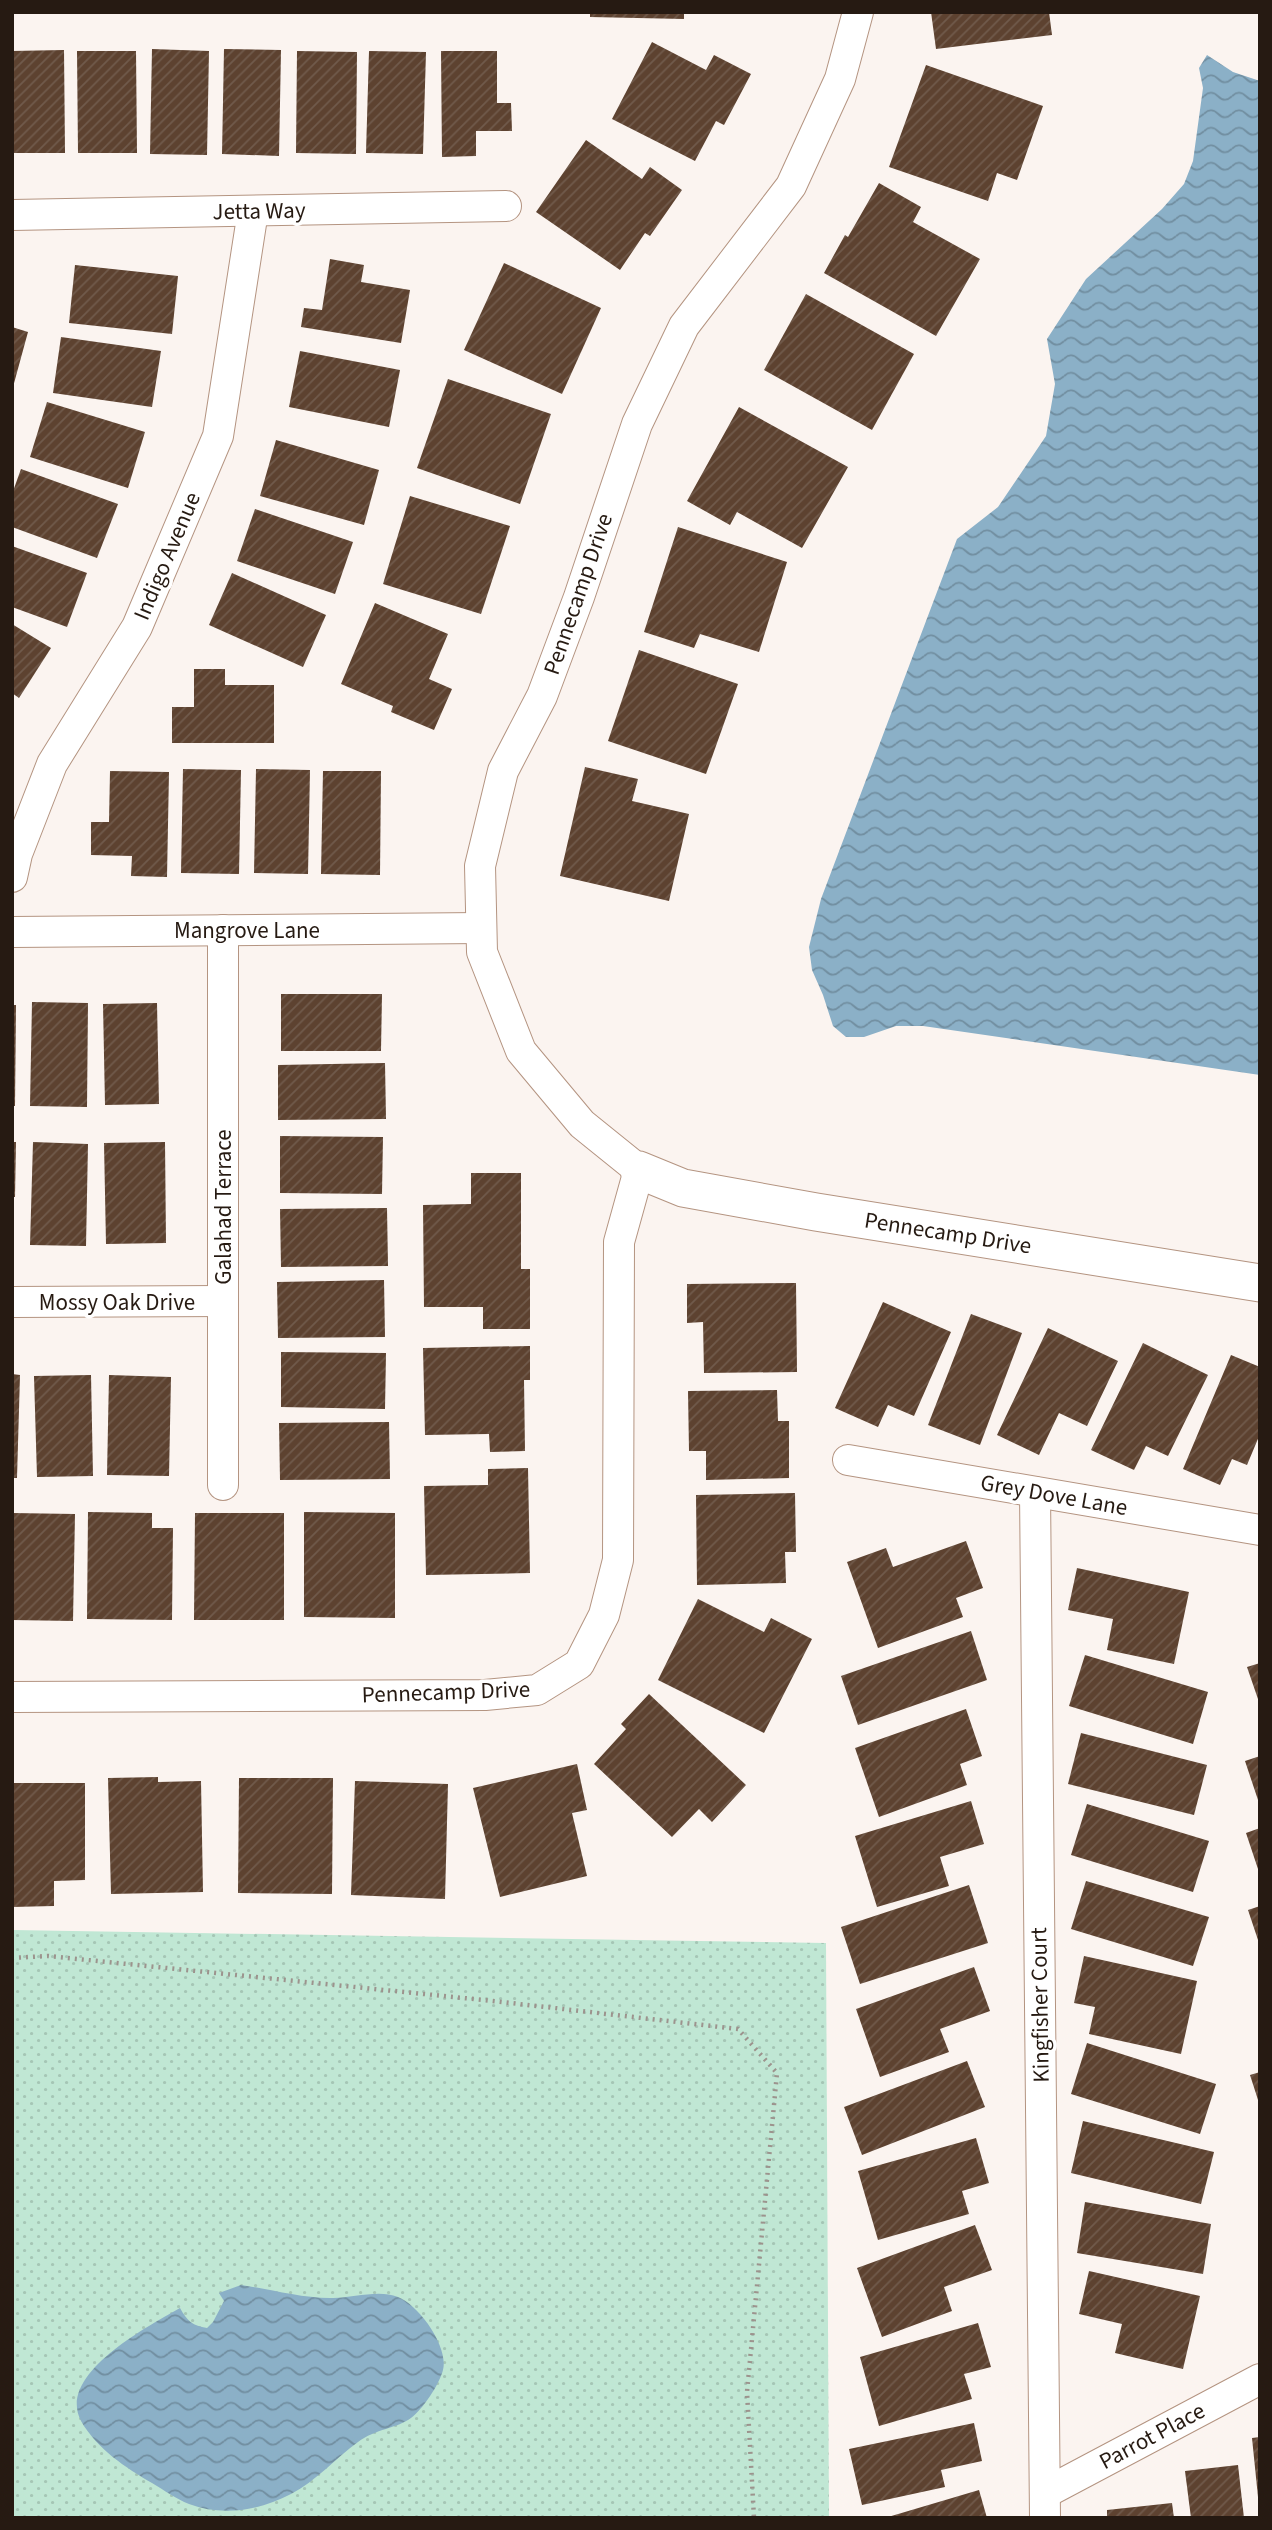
<svg xmlns="http://www.w3.org/2000/svg" width="1272" height="2530" font-family="'Source Sans 3',sans-serif">
	<style>
		.grass { fill: url(#grass-dots) }
		.water { fill: url(#water-waves) }
		.building { fill: url(#building-hatch) }
		.lines { fill: none; stroke-linecap: round; stroke-linejoin: round }
		.minor-casing { stroke: #b49481; stroke-width: 32 }
		.tertiary-casing { stroke: #b49481; stroke-width: 39 }
		.path { stroke: #9c938d; stroke-width: 4.5; stroke-dasharray: 2 5; stroke-linecap: butt }
		.minor { stroke: #fff; stroke-width: 30 }
		.tertiary { stroke: #fff; stroke-width: 37 }
		.labels { text-anchor: middle; dominant-baseline: central; stroke-width: 7; stroke-linejoin: round; paint-order: stroke }
		.street-label { font-size: 23px; fill: #261a12; stroke: #fff }
	</style>
	<defs>
		<pattern id="grass-dots" width="8" height="8" patternUnits="userSpaceOnUse" patternTransform="scale(1.75)"><rect width="8" height="8" fill="#c0e7d4"/><path d="M2 2h.1M6 6h.1" fill="none" stroke="#a5c6b5" stroke-width="1.8" stroke-linecap="round"/></pattern>
		<pattern id="water-waves" width="16" height="10" patternUnits="userSpaceOnUse" patternTransform="scale(1.75)"><rect width="16" height="10" fill="#8bb0c7"/><path d="M0 5q4-4 8 0t8 0" fill="none" stroke="#718ea0"/></pattern>
		<pattern id="building-hatch" width="6" height="6" patternUnits="userSpaceOnUse" patternTransform="scale(1.75)"><rect width="6" height="6" fill="#5d4230"/><path d="M-1 1l2-2M0 6l6-6M5 7l2-2" fill="none" stroke="#705a4b"/></pattern>
	</defs>
	<rect width="100%" height="100%" fill="#fbf4f0"/>
	<path class="grass" d="M12,1930L826,1943L829,2518H12Z"/>
	<g class="water">
		<path d="M1207,55L1233,72L1260,81V1075L923,1026H896L864,1037H846L833,1026L823,995L812,970L809,947L821,899L957,539L998,507L1046,436L1055,384L1047,339L1086,279L1162,209L1184,184L1193,161L1203,88L1199,68Z"/>
		<path d="M241,2285C270,2289 300,2298 330,2298C351,2299 377,2289 398,2297C419,2305 449,2347 443,2370C439,2385 423,2409 411,2418C398,2428 375,2429 358,2442C336,2458 316,2481 291,2494C260,2510 223,2517 189,2504C176,2499 164,2490 152,2483C126,2468 97,2449 81,2421C56,2374 149,2326 180,2308C187,2321 193,2326 207,2328L213,2322L224,2301L219,2293Z"/>
	</g>
	<g class="building">
		<path d="M590,12H684V19L590,17Z"/>
		<path d="M931,12H1049L1052,35L936,49Z"/>
		<path d="M652,42L706,70L714,55L751,74L724,125L716,121L695,161L612,119Z"/>
		<path d="M152,49L209,51L207,155L150,154Z"/>
		<path d="M224,49L281,50L279,156L222,154Z"/>
		<path d="M64,50L65,153H12V51Z"/>
		<path d="M77,51H136L137,153H78Z"/>
		<path d="M297,51L357,52L356,154L296,153Z"/>
		<path d="M369,51L426,52L423,154L366,153Z"/>
		<path d="M441,51H497V103H511L512,131H476V156L442,157Z"/>
		<path d="M926,65L1043,106L1017,180L997,173L988,201L889,167Z"/>
		<path d="M586,140L642,179L650,167L682,190L650,236L645,233L620,270L536,212Z"/>
		<path d="M879,183L921,207L913,222L980,259L936,336L824,273L845,235L848,237Z"/>
		<path d="M330,259L364,265L361,282L410,290L401,343L301,327L304,308L322,310Z"/>
		<path d="M504,263L601,308L562,394L464,350Z"/>
		<path d="M75,265L178,276L172,334L69,323Z"/>
		<path d="M806,294L914,354L872,430L764,370Z"/>
		<path d="M12,327L28,332L13,387H12Z"/>
		<path d="M61,337L161,351L152,407L53,393Z"/>
		<path d="M300,351L400,370L389,427L289,407Z"/>
		<path d="M448,379L551,414L520,504L417,468Z"/>
		<path d="M47,402L145,432L128,488L30,457Z"/>
		<path d="M739,407L848,467L802,548L737,512L730,525L687,501Z"/>
		<path d="M276,440L379,470L364,525L260,496Z"/>
		<path d="M21,469L118,504L97,558L12,527V494Z"/>
		<path d="M410,496L510,526L481,614L383,584Z"/>
		<path d="M255,509L353,542L335,594L237,561Z"/>
		<path d="M678,527L787,562L759,652L700,634L694,648L644,632Z"/>
		<path d="M12,546L87,573L67,627L12,607Z"/>
		<path d="M232,573L326,615L303,667L209,625Z"/>
		<path d="M375,603L448,634L429,679L452,689L434,730L391,712L393,706L341,684Z"/>
		<path d="M12,624L51,648L19,698L12,693Z"/>
		<path d="M639,650L738,684L706,774L608,741Z"/>
		<path d="M194,669H225V685H274V743H172V707H194Z"/>
		<path d="M585,767L638,779L632,801L689,814L669,901L560,876Z"/>
		<path d="M183,769L241,770L239,874L181,873Z"/>
		<path d="M256,769L310,770L308,874L254,873Z"/>
		<path d="M110,771L169,772L167,877L131,876L132,856L91,855V822H109Z"/>
		<path d="M323,771H381L380,875L321,874Z"/>
		<path d="M281,994H382L381,1051H281Z"/>
		<path d="M32,1002L88,1003L87,1107L30,1106Z"/>
		<path d="M157,1003L159,1104L105,1105L103,1004Z"/>
		<path d="M12,1005H16L15,1106H12Z"/>
		<path d="M385,1063L386,1119L278,1120V1065Z"/>
		<path d="M280,1136L383,1137L382,1194L280,1193Z"/>
		<path d="M12,1142H16L15,1197H12Z"/>
		<path d="M33,1142L88,1144L86,1246L30,1245Z"/>
		<path d="M165,1142L166,1243L106,1244L104,1143Z"/>
		<path d="M471,1173H521V1269H530V1329H483V1307H424L423,1205L471,1204Z"/>
		<path d="M387,1208L388,1266L281,1267L280,1209Z"/>
		<path d="M384,1280L385,1337L278,1338L277,1282Z"/>
		<path d="M796,1283L797,1372L704,1373L703,1322L687,1323V1284Z"/>
		<path d="M883,1302L951,1332L914,1416L888,1405L878,1427L835,1408Z"/>
		<path d="M971,1314L1022,1333L980,1445L928,1425Z"/>
		<path d="M1048,1328L1118,1361L1087,1426L1059,1413L1039,1455L997,1435Z"/>
		<path d="M1143,1343L1208,1375L1168,1456L1146,1446L1134,1470L1091,1450Z"/>
		<path d="M530,1346V1380H524L525,1451L490,1452L489,1434L425,1435L423,1348Z"/>
		<path d="M281,1352L386,1353L385,1409L281,1407Z"/>
		<path d="M1231,1355L1260,1367V1434L1247,1465L1232,1459L1220,1485L1183,1469Z"/>
		<path d="M12,1374L20,1375L17,1478H12Z"/>
		<path d="M91,1375L93,1476L37,1477L34,1376Z"/>
		<path d="M109,1375L171,1377L169,1476L107,1475Z"/>
		<path d="M777,1390L778,1421H789V1478L706,1480V1451H689L688,1391Z"/>
		<path d="M389,1422L390,1479L280,1480L279,1423Z"/>
		<path d="M528,1468L530,1573L426,1575L424,1486L488,1485V1469Z"/>
		<path d="M795,1493L796,1552H785L786,1583L697,1585L696,1495Z"/>
		<path d="M88,1512L152,1513V1528H173L172,1620L87,1619Z"/>
		<path d="M304,1512L395,1513V1618L304,1617Z"/>
		<path d="M12,1513L75,1514L73,1621L12,1620Z"/>
		<path d="M195,1513H284V1620H194Z"/>
		<path d="M966,1541L983,1588L956,1598L963,1617L878,1648L847,1562L886,1548L893,1567Z"/>
		<path d="M1077,1568L1189,1592L1174,1664L1107,1650L1113,1619L1068,1610Z"/>
		<path d="M698,1599L764,1632L771,1618L812,1639L764,1733L658,1680Z"/>
		<path d="M971,1631L987,1680L858,1725L841,1676Z"/>
		<path d="M1085,1655L1208,1692L1193,1744L1069,1706Z"/>
		<path d="M1260,1663V1702H1259L1247,1667Z"/>
		<path d="M649,1694L746,1785L712,1822L699,1809L672,1837L594,1764L626,1729L621,1724Z"/>
		<path d="M966,1709L982,1756L960,1764L967,1785L879,1817L855,1748Z"/>
		<path d="M1081,1733L1207,1765L1194,1815L1068,1784Z"/>
		<path d="M1260,1756V1803H1259L1245,1761Z"/>
		<path d="M577,1764L587,1810L572,1813L587,1876L500,1897L473,1788Z"/>
		<path d="M158,1777V1782L201,1781L203,1892L111,1894L108,1778Z"/>
		<path d="M239,1778H333L332,1894L238,1893Z"/>
		<path d="M355,1781L448,1784L445,1899L351,1895Z"/>
		<path d="M12,1783H85V1880L54,1881V1906L12,1907Z"/>
		<path d="M971,1801L984,1844L940,1857L949,1886L877,1907L855,1836Z"/>
		<path d="M1087,1804L1209,1841L1193,1892L1071,1855Z"/>
		<path d="M1260,1828V1872H1259L1246,1833Z"/>
		<path d="M1086,1881L1209,1917L1193,1966L1071,1929Z"/>
		<path d="M969,1885L988,1943L860,1984L841,1927Z"/>
		<path d="M1260,1906V1943H1259L1248,1910Z"/>
		<path d="M1084,1956L1197,1981L1181,2054L1089,2034L1095,2007L1074,2003Z"/>
		<path d="M974,1967L990,2011L940,2029L949,2052L880,2077L856,2009Z"/>
		<path d="M1087,2043L1216,2084L1200,2134L1071,2094Z"/>
		<path d="M967,2061L985,2107L862,2155L844,2107Z"/>
		<path d="M1260,2072V2102L1259,2103L1250,2075Z"/>
		<path d="M1083,2121L1214,2152L1201,2204L1071,2173Z"/>
		<path d="M976,2138L989,2183L962,2191L969,2214L878,2240L858,2171Z"/>
		<path d="M1085,2202L1211,2224L1203,2274L1077,2253Z"/>
		<path d="M975,2225L992,2270L944,2287L952,2311L882,2337L857,2268Z"/>
		<path d="M1089,2271L1200,2296L1183,2369L1115,2353L1122,2324L1079,2314Z"/>
		<path d="M978,2323L991,2367L964,2374L972,2399L879,2426L860,2357Z"/>
		<path d="M974,2423L982,2461L941,2470L945,2487L862,2505L849,2449Z"/>
		<path d="M1260,2437V2497H1258L1252,2438Z"/>
		<path d="M1238,2465L1244,2518H1191L1185,2471Z"/>
		<path d="M979,2490L987,2518H888V2517Z"/>
		<path d="M1172,2503L1174,2518H1107V2510Z"/>
	</g>
	<g class="lines">
		<defs>
			<g id="minor">
				<path d="M12,215L506,206"/>
				<path d="M12,877L17,854L52,764L137,627L218,436L253,211"/>
				<path d="M223,930V1485"/>
				<path d="M12,932L481,928"/>
				<path d="M12,1302L223,1301"/>
				<path d="M848,1460L1260,1530"/>
				<path d="M1035,1492L1045,2518"/>
				<path d="M12,1697L485,1695L537,1690L579,1664L604,1615L618,1560L619,1242L639,1170L582,1124L521,1051L482,952L480,866L503,771L542,696L579,597L637,424L684,326L791,186L840,79L858,12"/>
				<path d="M1045,2493L1260,2379"/>
			</g>
			<path id="tertiary" d="M639,1170L683,1188L816,1212L1260,1283"/>
		</defs>
		<use href="#minor" class="minor-casing"/>
		<use href="#tertiary" class="tertiary-casing"/>
		<path class="path" d="M12,1958L48,1956L493,2001L738,2029L777,2073L747,2392L754,2518"/>
		<use href="#minor" class="minor"/>
		<use href="#tertiary" class="tertiary"/>
	</g>
	<g class="labels">
		<g class="street-label">
			<text transform="translate(259 211) rotate(-1)">Jetta Way</text>
			<text transform="translate(167 556) rotate(-67)">Indigo Avenue</text>
			<text transform="translate(578 594) rotate(-71)">Pennecamp Drive</text>
			<text x="247" y="930">Mangrove Lane</text>
			<text transform="translate(223 1207) rotate(-90)">Galahad Terrace</text>
			<text transform="translate(948 1233) rotate(9)">Pennecamp Drive</text>
			<text x="117" y="1302">Mossy Oak Drive</text>
			<text transform="translate(1054 1495) rotate(10)">Grey Dove Lane</text>
			<text transform="translate(446 1692) rotate(-2)">Pennecamp Drive</text>
			<text transform="translate(1040 2005) rotate(-91)">Kingfisher Court</text>
			<text transform="translate(1152 2436) rotate(-28)">Parrot Place</text>
		</g>
	</g>
	<rect width="1272" height="2530" fill="none" stroke="#261a12" stroke-width="28"/>
</svg>
